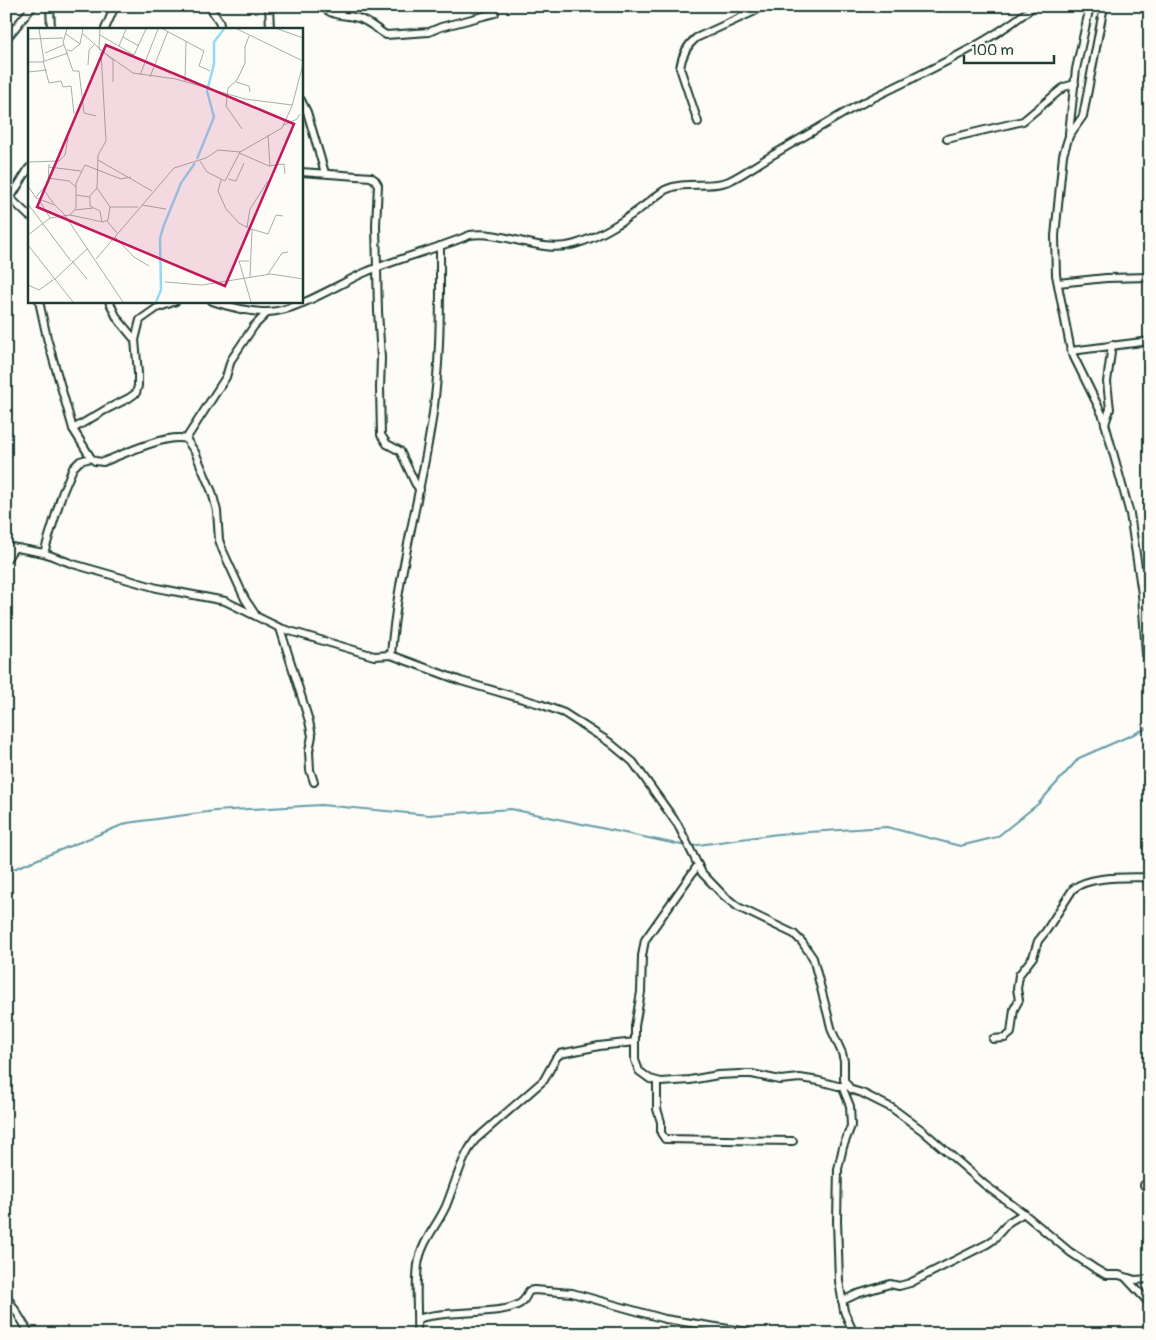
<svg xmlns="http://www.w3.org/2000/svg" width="1156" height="1340" font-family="Pangolin,sans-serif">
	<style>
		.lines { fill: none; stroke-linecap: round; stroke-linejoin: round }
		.stream { stroke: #659ba7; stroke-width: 2 }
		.street-casing { stroke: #1f3d34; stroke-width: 10 }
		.street { stroke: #fdfcf7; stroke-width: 6 }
		.inset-river { fill: none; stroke: #93daf4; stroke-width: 2.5 }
		.inset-road { fill: none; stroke: #a4b0a9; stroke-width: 1 }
		.view { fill: #c2185b; fill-opacity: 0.15; stroke: #c2185b; stroke-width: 2.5 }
		.inset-edge { fill: none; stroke: #1f3d34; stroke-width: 2.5 }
	</style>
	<rect width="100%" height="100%" fill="#fdfcf7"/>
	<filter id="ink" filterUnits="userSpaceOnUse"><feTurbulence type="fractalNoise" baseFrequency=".02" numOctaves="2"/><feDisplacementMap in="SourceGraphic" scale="10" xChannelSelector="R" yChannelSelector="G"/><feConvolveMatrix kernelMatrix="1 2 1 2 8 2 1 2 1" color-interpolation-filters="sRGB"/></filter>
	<g filter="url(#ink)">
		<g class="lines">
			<g class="stream">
				<path d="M691,846L778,834L887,827L960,846L997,837L1038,804L1079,758L1150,727"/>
				<path d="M6,872L127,823L215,811L321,805L429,815L511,809L686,846"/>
			</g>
			<defs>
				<g id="street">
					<path d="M50,6L51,29"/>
					<path d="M209,6L219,21L221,29"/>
					<path d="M269,6L270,29"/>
					<path d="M321,6C338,19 341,13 358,18C370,22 376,29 386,35L429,32L441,27L495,13"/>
					<path d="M1104,6L1083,116L1069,136L1063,155L1055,236L1056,275L1071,351L1103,416L1130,514L1142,594L1146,655L1150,675"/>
					<path d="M105,29L115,6"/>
					<path d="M6,39L33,6"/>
					<path d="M301,100L307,112L325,173"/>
					<path d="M698,122L680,68C682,56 686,46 696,38L753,12L763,6"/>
					<path d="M1069,133L1076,69L1090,6"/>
					<path d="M947,139L1023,121L1064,87L1075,84"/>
					<path d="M301,172L371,177L375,180L378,185L376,225L378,311L381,358L380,388L381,435L387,444L400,451L415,483L420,490"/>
					<path d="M6,194L29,216"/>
					<path d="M6,205L29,168"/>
					<path d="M1058,283L1106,278L1150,277"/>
					<path d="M39,301L47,338L73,429L91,458L95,461L103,462C121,455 168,433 186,439L195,452L212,492L217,511L219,540L223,551L245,599L255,614"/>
					<path d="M109,301L117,318L135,340"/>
					<path d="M212,301C226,306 253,313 268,312C298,311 338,284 366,272C400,258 436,249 470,235C506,230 540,255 575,244C599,237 621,223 641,208C649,202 657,195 665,190C685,180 710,189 729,181C744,174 757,164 771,156C798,140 825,124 853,108C914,76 981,50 1034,6"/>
					<path d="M1071,351L1150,341"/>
					<path d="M1105,424L1110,409L1107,382L1112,345"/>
					<path d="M73,429L105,410L129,398L136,393L138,386V373L135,340L140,320L157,308L176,301"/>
					<path d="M186,439L226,377L231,360L254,326L267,313"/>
					<path d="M6,546L44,553L73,564L157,588L225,601L280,628L374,656L391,655L461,681L540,704L564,713L609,742L633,762L678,825L702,873L724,896L738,907L794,934L802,942L813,958L832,1031L842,1053L844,1061V1080L848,1086L852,1090L862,1093L892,1108L923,1131L985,1185L1022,1212L1070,1252L1094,1268L1106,1275H1119L1135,1280L1150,1279"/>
					<path d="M44,553L62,494L73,468L80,461L91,458"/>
					<path d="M6,560L14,548"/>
					<path d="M1139,571L1150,567"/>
					<path d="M280,628L309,721L312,736L309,751L310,770L314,782"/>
					<path d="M391,655C397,576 420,499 432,420C441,363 440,305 440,246"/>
					<path d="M698,865L645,940L642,956L641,992L635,1026V1060L639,1071L650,1079L661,1082L690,1080L718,1075L740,1074H752L780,1080L800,1078L819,1081L838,1086H848"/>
					<path d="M993,1039L1005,1038L1011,1033L1014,1009L1019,1000L1017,989L1019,975L1033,957L1038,941L1046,931L1073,889C1091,875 1127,878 1150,877"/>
					<path d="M657,1082V1109L661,1122V1133L665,1139L793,1141"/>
					<path d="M842,1086L850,1106L851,1126L843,1147L838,1169L837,1221L839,1281L844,1311L854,1334"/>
					<path d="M1144,1185L1150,1183"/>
					<path d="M1126,1278L1150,1304"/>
					<path d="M6,1295L30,1334"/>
					<path d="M842,1301L857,1294L890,1284L899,1286L910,1283L987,1244L993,1240L1009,1222L1024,1213"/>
					<path d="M418,1319C441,1309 509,1317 523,1301C525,1299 527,1294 529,1291L534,1290L572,1293L665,1319L748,1332"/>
					<path d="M417,1334C418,1311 415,1288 418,1265C421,1242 437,1226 446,1206C455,1184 461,1159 475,1140L544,1080L556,1058L560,1054L599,1046L635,1042"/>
				</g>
			</defs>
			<use href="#street" class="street-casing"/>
			<use href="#street" class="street"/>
		</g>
	</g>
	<g transform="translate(28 28)">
		<rect width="275" height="275" fill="#fdfcf7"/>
		<path class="inset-river" d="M169,131L186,89L179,63L186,36V14L196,1M128,274L133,262L132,210L136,197L153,155L167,135"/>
		<path class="inset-road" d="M11,1L16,33M39,1L35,14L45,43H51L56,85L68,88M72,1L71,21L105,45L148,51L217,71L264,77M135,1L176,23L171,38L182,43M209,1L275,33M250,1L275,10M38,6L52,16M55,6L86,33M72,7L106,27L118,1M95,9L111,18M0,11L35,10M91,18L98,1M39,22L43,23L52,16L55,1M17,25L36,17M15,33L21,55L33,53L35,59L43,58L46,86M85,33V54M0,34H14L40,25M60,37L61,22L66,17M0,44L19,42M112,47L130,1M122,49L140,3M157,53L158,13M208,54L221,58L222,64M256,97L269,91L272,86M214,101L198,78L200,60L209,52L217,35V19L221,8M240,107L242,138M211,125L241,138L256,136L257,146M70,132L124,163M172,133L179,144L197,153L212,124M0,134L31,133L37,127L40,110M21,139L53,143M20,150L41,153L48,159M200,151L208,153L216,135M193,152L190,163L198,181L211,195L224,202L222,249M0,158L8,170L27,177L36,186L95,274M69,160L82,179M16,162L26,176M48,167L61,169L69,160L70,127L78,113L73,24M8,169L20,155L21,136M62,169V178L72,183L74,194M11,172L22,190M0,176L43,233M114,177L138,181M47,182L65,180M42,187L48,180V155L57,137L93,151L103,149M79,193L89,205M219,199L222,181L240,153M223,201L240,206L248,187L255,188M0,207L22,190L42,187L75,194L80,192L82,179H110M87,209L106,229L121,238M0,217L45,274M68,231L146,140L178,130L190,122L212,124L254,100L264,78L275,36M44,233L59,251M221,233H211L223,274M240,246L254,225L260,224M26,252L60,220M137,254L174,257L243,246L275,251M0,257L11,262L25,252"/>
		<path class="view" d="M78,17L266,96L197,258L9,179Z"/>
		<rect width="275" height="275" class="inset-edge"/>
	</g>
	<rect width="1156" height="1340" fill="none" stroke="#fdfcf7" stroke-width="25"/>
	<rect x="12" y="12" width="1131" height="1315" fill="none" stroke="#1f3d34" stroke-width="2" filter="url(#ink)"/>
	<path d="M964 55v8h90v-8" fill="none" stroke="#1f3d34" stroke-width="2.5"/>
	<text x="971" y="55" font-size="15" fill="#1f3d34" stroke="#fdfcf7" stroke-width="4" paint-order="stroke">100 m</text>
</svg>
